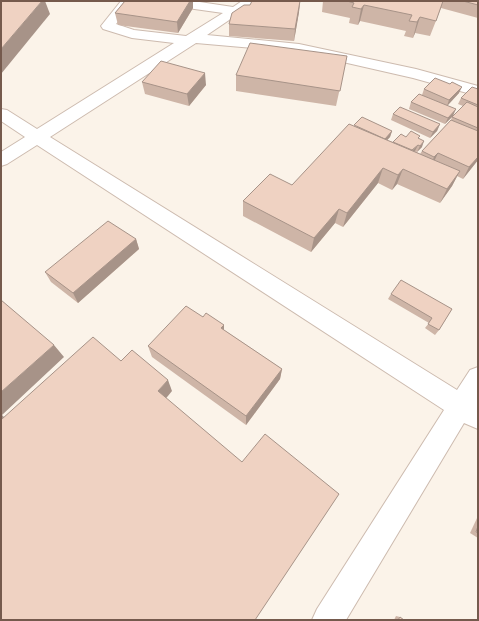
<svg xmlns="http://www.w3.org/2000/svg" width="479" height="621" font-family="'Titillium Web',sans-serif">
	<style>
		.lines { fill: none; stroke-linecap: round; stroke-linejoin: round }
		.minor-casing { stroke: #cdbbaf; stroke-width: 2 }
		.minor { fill: #fff; fill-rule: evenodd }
		.wall { fill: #ceb5a7 }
		.shaded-wall { fill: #a79388 }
		.building { fill: #efd2c2; stroke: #a79388 }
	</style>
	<rect width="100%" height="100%" fill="#fbf3e9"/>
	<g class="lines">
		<defs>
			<path id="minor" d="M121,1H134L116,24L134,30L186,36L223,13L166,5L160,1H193L233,7L242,1H257L207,35L299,44L416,69L478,86V96L413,78L299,52L196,43L50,137L457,390L470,370L478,367V429L464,423L346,620H312L317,609L444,410L37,145L7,164L1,166V152L25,137L1,121V109L7,110L37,129L174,43L132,38L103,29L101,26Z"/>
		</defs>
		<use href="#minor" class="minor-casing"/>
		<use href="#minor" class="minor"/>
	</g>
	<g class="wall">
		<path d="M125,1H193V8L178,33L118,25L115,13Z"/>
		<path d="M300,1L299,12L294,41L229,36V24L250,5Z"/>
		<path d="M323,1H478V18L441,8L430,36L415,33L413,38L404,36L406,31L360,21L358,25L349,23L350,18L322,12Z"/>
		<path d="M347,56L336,106L236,91V75Z"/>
		<path d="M142,82L206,85L189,106L145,94Z"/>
		<path d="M424,89L459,93L447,106L453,116L445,124L409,109L411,102L422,95Z"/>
		<path d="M478,89V160L463,179L457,176L452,186L440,203L397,184L392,190L378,183L343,227L335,223L311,252L243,216V201L292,185L354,126L392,131L390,137L387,140L393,142L406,137L419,138L422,147L417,152L415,151L420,154L422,151L451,120L452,117L463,106L458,104L461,98Z"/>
		<path d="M393,114L440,124L437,131L430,138L391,120Z"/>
		<path d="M136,239L139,249L78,303L51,282L45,272Z"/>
		<path d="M391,294L452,309L439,330L435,335L425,328L429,323L388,299Z"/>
		<path d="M224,330L282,369L280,379L246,425L152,357L148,346Z"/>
		<path d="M478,516V538L470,533Z"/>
		<path d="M396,616L400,617L404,620H394Z"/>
	</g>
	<g class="shaded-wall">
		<path d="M42,1H45L50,14L1,74V49Z"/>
		<path d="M190,1H193V8L178,33L177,22Z"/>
		<path d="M300,1L299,12L294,41L295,29Z"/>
		<path d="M364,5L360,21L358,25L361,9Z"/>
		<path d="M420,17L415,33L413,38L417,22Z"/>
		<path d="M205,73L206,85L189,106L187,94Z"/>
		<path d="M462,87L459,93L447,106L449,100Z"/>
		<path d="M456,109L453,116L445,124L448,118Z"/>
		<path d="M440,124L437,131L430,138L433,132Z"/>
		<path d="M392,131L390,137L378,150L380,144Z"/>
		<path d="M424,141L422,147L417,152L420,146Z"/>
		<path d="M418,145L415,151L404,162L407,156Z"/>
		<path d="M438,153L433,164L429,169L434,157Z"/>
		<path d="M478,157V160L463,179L469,167Z"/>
		<path d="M383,168L378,183L343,227L347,213Z"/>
		<path d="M403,169L397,184L392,190L398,175Z"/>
		<path d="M460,171L452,186L440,203L447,189Z"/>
		<path d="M339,209L335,223L311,252L314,238Z"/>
		<path d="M136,239L139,249L78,303L73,293Z"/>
		<path d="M224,325V336L221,328Z"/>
		<path d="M54,345L64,357L2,415L16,429L1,418V392Z"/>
		<path d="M282,369L280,379L246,425V416Z"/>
		<path d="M168,380L172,391L163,402L158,391Z"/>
	</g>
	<g class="building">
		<path d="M3,1H42L1,49V3Z"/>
		<path d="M125,1H190L177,22L115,13Z"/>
		<path d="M252,1H300L295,29L229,24L232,13L244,5H250Z"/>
		<path d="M347,1H443L436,21L420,17L417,22L409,21L412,15L364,5L361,9L352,7L354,3Z"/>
		<path d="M463,1H478V5Z"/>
		<path d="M250,43L347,56L340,91L236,75Z"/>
		<path d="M161,61L205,73L187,94L142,82Z"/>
		<path d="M435,78L450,84L452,82L462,87L449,100L424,89Z"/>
		<path d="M472,87L478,89V105L461,98Z"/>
		<path d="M419,94L456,109L448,118L411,102Z"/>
		<path d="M467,102L478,107V128L452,117Z"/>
		<path d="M400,107L440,124L433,132L393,114Z"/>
		<path d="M362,117L392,131L385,139L354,125Z"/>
		<path d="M451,120L478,131V157L469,167L438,153L434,157L422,151Z"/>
		<path d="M349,124L460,171L447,189L403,169L398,175L383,168L347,213L339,209L314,238L243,201L270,174L292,185Z"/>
		<path d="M411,131L420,136L418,138L424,141L420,146L418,145L412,150L393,142L401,134L406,137Z"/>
		<path d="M108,221L136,239L73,293L45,272Z"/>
		<path d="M401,280L452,309L439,330L428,324L432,318L391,294Z"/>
		<path d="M1,300L54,345L1,392Z"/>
		<path d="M186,306L203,317L206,313L224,325L221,328L282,369L246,416L148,346Z"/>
		<path d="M93,337L121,361L132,350L168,380L158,391L242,462L265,434L339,494L255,620H1V418L2,419Z"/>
		<path d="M478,526V533L476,532Z"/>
		<path d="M400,617L404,620H398Z"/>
	</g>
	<rect width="479" height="621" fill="none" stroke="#755a4d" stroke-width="4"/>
</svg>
